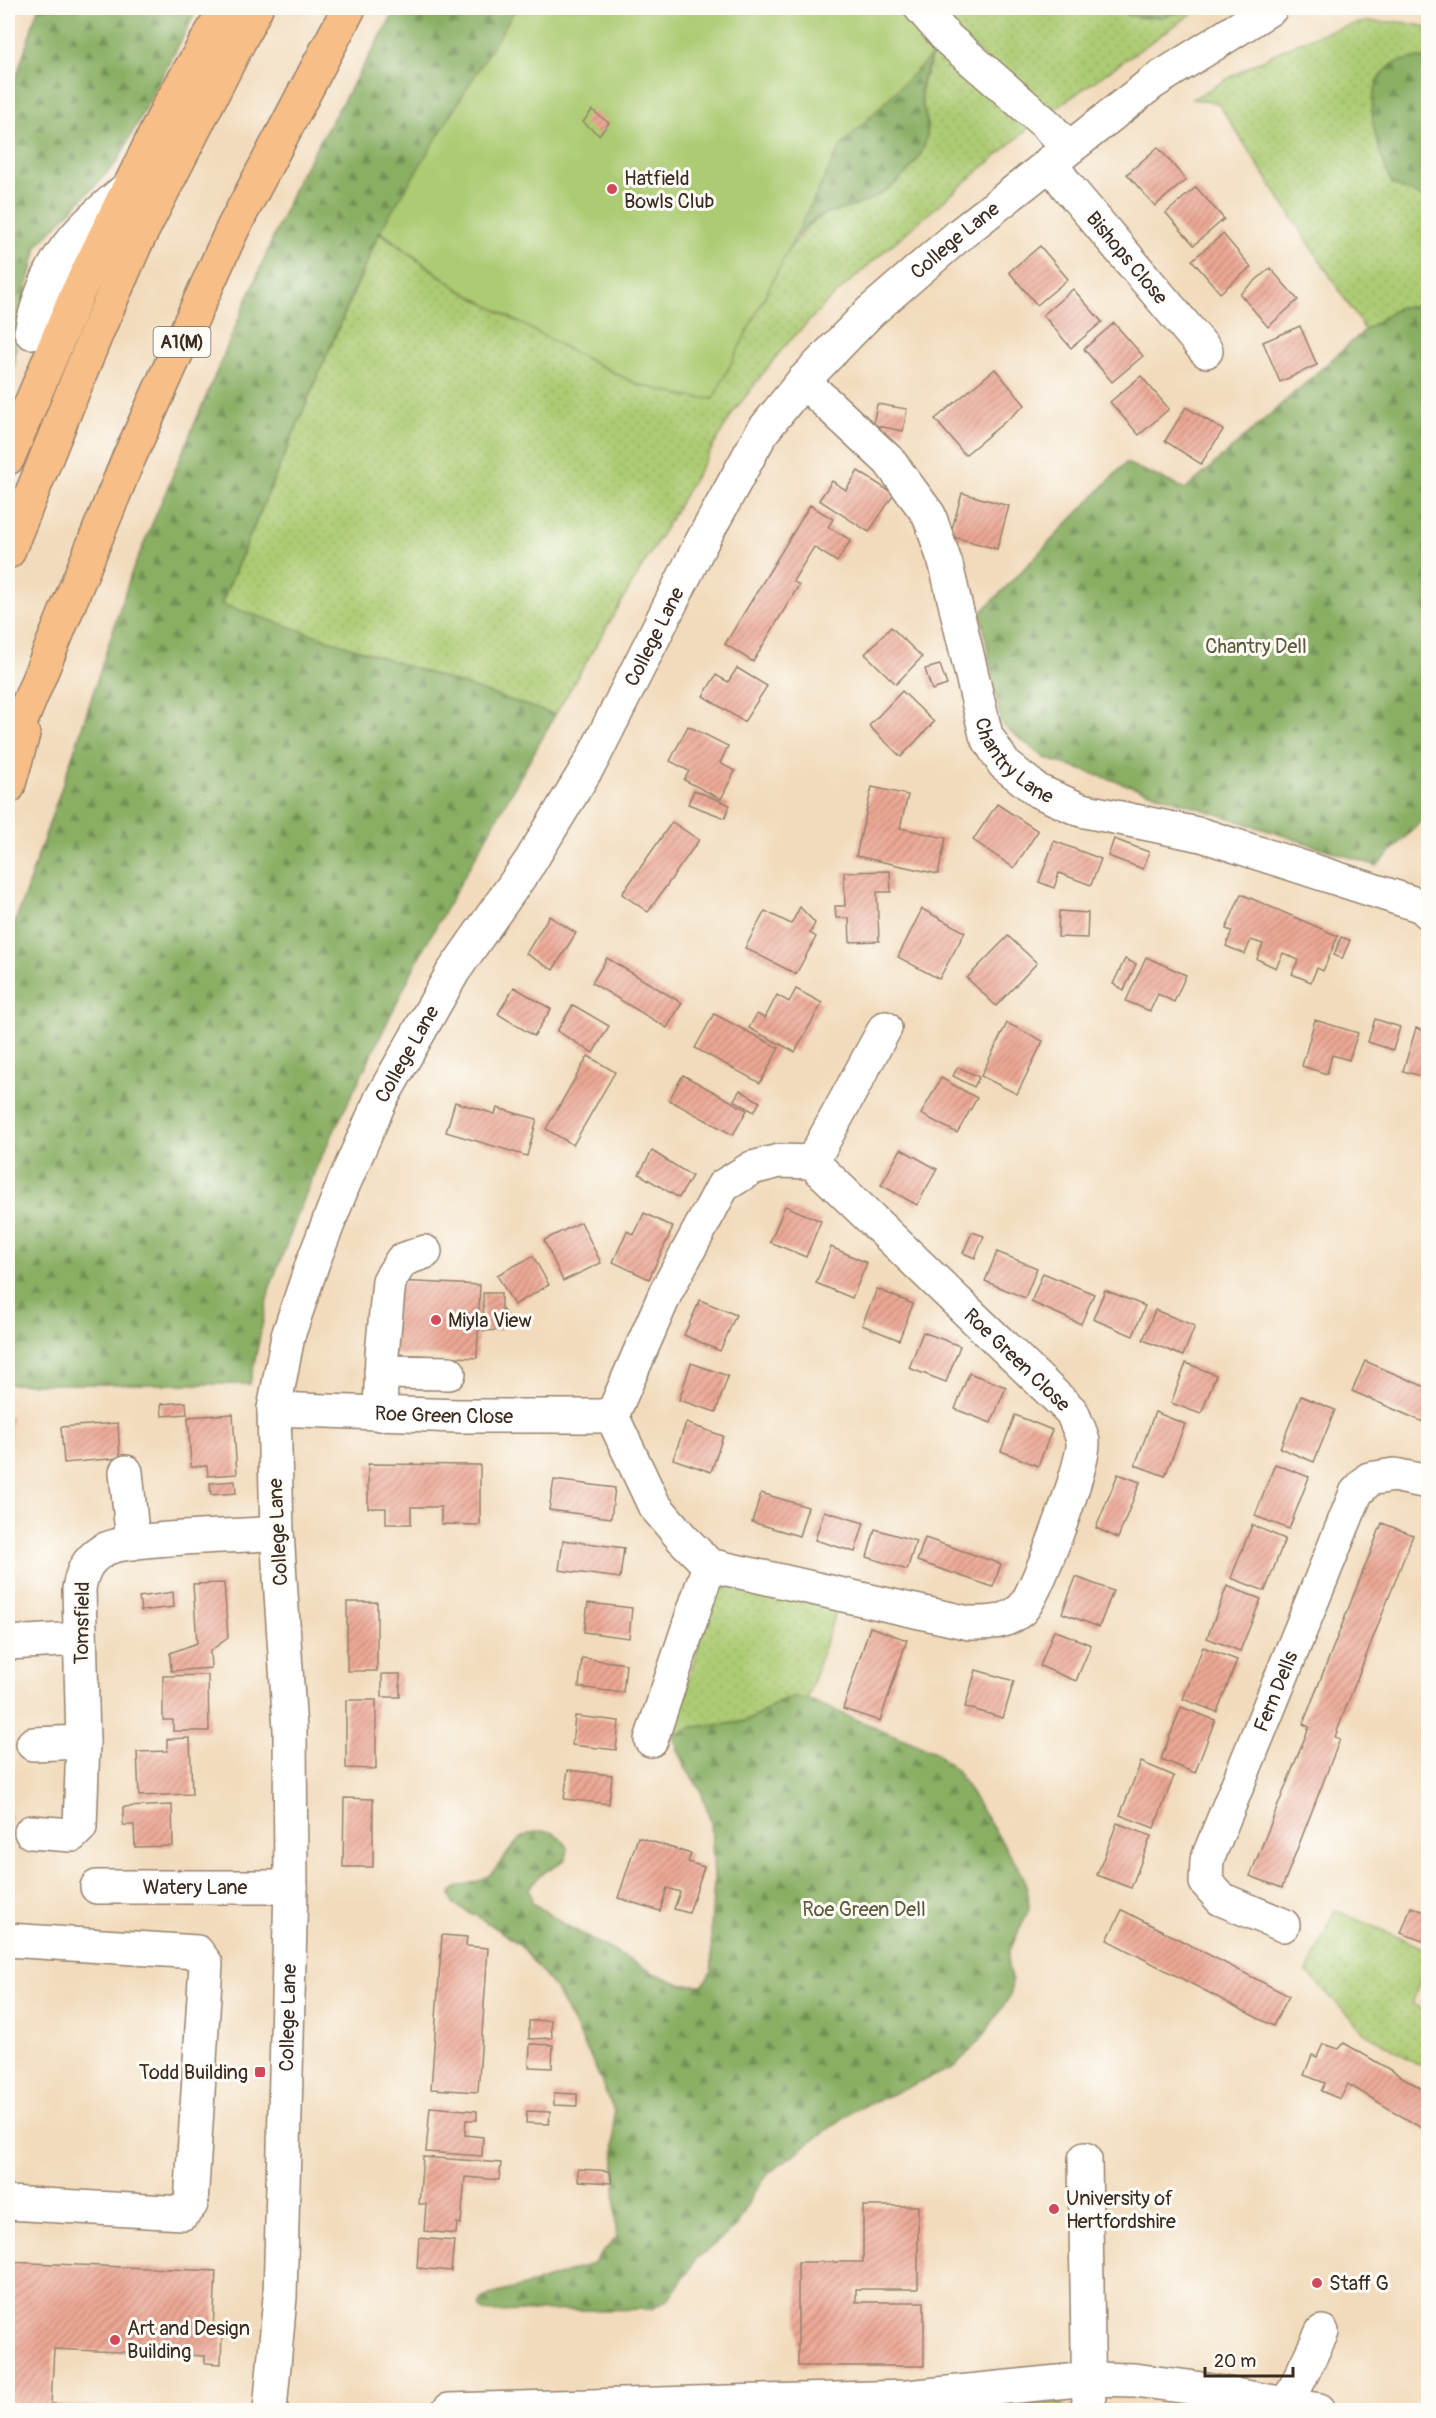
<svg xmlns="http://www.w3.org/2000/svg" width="1436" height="2418" font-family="Pangolin,sans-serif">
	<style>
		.grass { fill: url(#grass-dots); stroke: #747a48; stroke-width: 1.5 }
		.forest { fill: url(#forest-firs); stroke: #626c41; stroke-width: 1.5 }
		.garden { fill: #accb72; stroke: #747a48; stroke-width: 1.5 }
		.building { fill: url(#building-hatch) }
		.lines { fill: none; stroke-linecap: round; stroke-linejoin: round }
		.minor-casing { stroke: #96826d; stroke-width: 36 }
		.highway-casing { stroke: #96826d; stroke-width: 36 }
		.minor { stroke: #fff; stroke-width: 33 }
		.highway { stroke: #f7be87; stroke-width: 33 }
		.poi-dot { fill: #d1495b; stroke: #fdfcf7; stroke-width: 2 }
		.labels { text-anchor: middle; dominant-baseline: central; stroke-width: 6; stroke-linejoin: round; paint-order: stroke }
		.shield { fill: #fdfcf7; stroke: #75695f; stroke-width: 1.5 }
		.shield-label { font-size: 18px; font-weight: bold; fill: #3b2a1e }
		.poi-label { font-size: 20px; fill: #3b2a1e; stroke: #fdfcf7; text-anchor: start }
		.street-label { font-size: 20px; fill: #3b2a1e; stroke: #fdfcf7 }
		.park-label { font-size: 20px; fill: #5d5a37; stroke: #fdfcf7 }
	</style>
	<defs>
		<pattern id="grass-dots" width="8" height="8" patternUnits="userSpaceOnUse" patternTransform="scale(1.5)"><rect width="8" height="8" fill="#accb72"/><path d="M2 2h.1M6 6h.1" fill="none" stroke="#95ae62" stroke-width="1.8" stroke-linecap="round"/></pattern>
		<pattern id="forest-firs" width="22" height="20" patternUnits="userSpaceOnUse" patternTransform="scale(1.5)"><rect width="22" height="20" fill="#89af64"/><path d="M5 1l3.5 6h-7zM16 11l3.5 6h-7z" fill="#718f52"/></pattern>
		<pattern id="building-hatch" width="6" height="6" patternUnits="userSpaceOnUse" patternTransform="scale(1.5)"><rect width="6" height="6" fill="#eda895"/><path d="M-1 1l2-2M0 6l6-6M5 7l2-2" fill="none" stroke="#c18979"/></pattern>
	</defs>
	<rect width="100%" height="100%" fill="#fdfcf7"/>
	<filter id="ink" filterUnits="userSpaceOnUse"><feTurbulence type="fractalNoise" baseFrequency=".0167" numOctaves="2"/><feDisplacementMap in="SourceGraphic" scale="12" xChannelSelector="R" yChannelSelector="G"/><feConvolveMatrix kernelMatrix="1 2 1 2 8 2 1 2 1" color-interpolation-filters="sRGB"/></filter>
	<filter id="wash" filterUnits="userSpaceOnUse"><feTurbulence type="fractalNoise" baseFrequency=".008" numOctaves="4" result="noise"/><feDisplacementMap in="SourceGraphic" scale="24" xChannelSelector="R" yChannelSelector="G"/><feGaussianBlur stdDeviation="1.35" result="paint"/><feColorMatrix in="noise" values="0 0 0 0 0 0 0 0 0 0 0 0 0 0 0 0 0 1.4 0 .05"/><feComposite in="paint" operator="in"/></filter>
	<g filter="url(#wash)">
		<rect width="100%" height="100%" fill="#f2dbbc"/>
		<g class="grass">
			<path d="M914,8L1035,123L881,254L828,301L783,348L734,411L555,715L221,604L380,231L460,290L769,274L809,224L831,210L858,205L927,123C921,101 917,86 930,65Z"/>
			<path d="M930,8H963L964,11L998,14L1006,8H1118C1145,30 1171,8 1200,8L1047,114Z"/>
			<path d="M1366,22H1401L1428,27V60L1420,58L1422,197H1428V307H1399L1365,330L1218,103L1192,99C1248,68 1302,33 1366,22Z"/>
			<path d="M733,1584L837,1607L807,1699C772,1693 772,1714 744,1721C719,1728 694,1720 673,1737L711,1598Z"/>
			<path d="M1335,1910L1428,1950V1959L1412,2004L1428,2011V2070L1365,2033L1307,1972Z"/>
			<path d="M1061,2402L1065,2408L1074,2407V2410H997Z"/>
		</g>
		<g class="forest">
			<path d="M38,8H198L117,162L37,246L17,333L11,404L8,413V104Z"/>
			<path d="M397,8H520L926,50L931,57C929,68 922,76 921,87C919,100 925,110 927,122C932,160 890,193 858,205C840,212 824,210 808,224C782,248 761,287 742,317C725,344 706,370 688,397L637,384L575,353L460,290L379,232L221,604L555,715L421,953L316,1168L270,1287L250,1384H8V943L79,737L131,574L298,179Z"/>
			<path d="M963,8H1006C992,18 980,16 964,11Z"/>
			<path d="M1118,8H1195L1161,17L1128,16Z"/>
			<path d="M1420,58L1428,60V197H1422L1392,184C1378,151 1355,91 1393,64C1399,60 1412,59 1420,58Z"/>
			<path d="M1399,307H1428V814L1377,866L1045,758L1001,724L981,613L1126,463L1186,489L1365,330Z"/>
			<path d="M794,1697L807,1699L935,1752L956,1770L1023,1875L1028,1894L1029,1909L1009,1952L1008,1967L1012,1981L1010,1996L981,2039L954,2067L853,2111L770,2172L753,2193L737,2226L696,2259L669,2299L652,2309L483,2312L479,2306L482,2299L490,2295L539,2282L592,2264L616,2238L614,2111L592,2060L556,1990L518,1943L477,1916L454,1905L450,1894C461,1880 474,1887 487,1877C507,1861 514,1831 543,1831C556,1831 563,1839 568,1849L566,1859L540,1875L529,1888L532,1902L562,1923L653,1973L683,1985H702L712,1971L711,1928L714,1880L711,1822L701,1791L685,1767L673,1737C694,1720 720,1728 745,1721C764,1716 773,1700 794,1697Z"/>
		</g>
		<path class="garden" d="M516,8H936L943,44L840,147L713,399L688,397L637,384L575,353L460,290L380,231Z"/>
		<g id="blocks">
			<g class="building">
				<path d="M592,110L609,123L599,135L583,122Z"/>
				<path d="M1158,147L1186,180L1155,206L1127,174Z"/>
				<path d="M1196,187L1224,219L1194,245L1166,213Z"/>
				<path d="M1223,234L1251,267L1220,293L1192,260Z"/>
				<path d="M1040,246L1068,279L1037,305L1009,272Z"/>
				<path d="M1270,268L1298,300L1268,327L1240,294Z"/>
				<path d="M1073,289L1102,322L1071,348L1043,315Z"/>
				<path d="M1114,323L1143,356L1112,382L1084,349Z"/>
				<path d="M1300,326L1317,365L1280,382L1263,342Z"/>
				<path d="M995,369L1025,405L965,455L935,419Z"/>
				<path d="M1141,376L1169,409L1139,435L1110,402Z"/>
				<path d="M877,404L907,409L903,431L873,425Z"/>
				<path d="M1186,407L1223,430L1201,464L1165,441Z"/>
				<path d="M858,471L894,494L869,532L819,500L832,481L846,490Z"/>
				<path d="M962,493L1009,506L997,549L950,536Z"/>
				<path d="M810,505L833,519L828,527L851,540L837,562L814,547L793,581L799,585L753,662L725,644Z"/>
				<path d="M891,627L922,657L896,684L865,654Z"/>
				<path d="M940,665L947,685L932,690L925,669Z"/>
				<path d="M737,668L767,686L744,722L703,696L716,675L728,682Z"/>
				<path d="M902,691L934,722L901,757L869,726Z"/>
				<path d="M688,726L728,746L720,763L735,771L721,799L684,780L689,771L670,761Z"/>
				<path d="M872,787L908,795L900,828L946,838L938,874L856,856Z"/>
				<path d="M694,790L730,805L725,818L688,804Z"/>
				<path d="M997,804L1038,831L1014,868L973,840Z"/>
				<path d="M672,822L699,840L648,912L622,894Z"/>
				<path d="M1114,839L1149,852L1143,869L1108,856Z"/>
				<path d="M1054,841L1101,859L1091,885L1059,873L1054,888L1039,882Z"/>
				<path d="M890,871L891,892H877L879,941L850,942L849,918H836L835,906H845L844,872Z"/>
				<path d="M1241,894L1338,936L1323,971L1317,968L1311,982L1292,974L1298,960L1290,956L1283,953L1276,968L1257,959L1263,944L1251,940L1245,954L1226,946L1232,931L1226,929Z"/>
				<path d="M800,907L815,923L810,933L816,937L796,974L745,948L765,911L791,924Z"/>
				<path d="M922,909L965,932L939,979L898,957Z"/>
				<path d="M1059,911L1088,913L1087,938L1058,937Z"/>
				<path d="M549,916L576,933L553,970L526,954Z"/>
				<path d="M1008,936L1037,963L996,1006L967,978Z"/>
				<path d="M1341,937L1350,940L1342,959L1334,955Z"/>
				<path d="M1146,957L1186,975L1174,1002L1158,994L1150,1011L1126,1001Z"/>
				<path d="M607,958L682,1003L667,1028L592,983Z"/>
				<path d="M1125,959L1136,964L1124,990L1113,984Z"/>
				<path d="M514,987L551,1009L534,1036L498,1014Z"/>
				<path d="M796,989L822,1003L795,1052L749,1028L757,1014L765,1018L777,995L789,1002Z"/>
				<path d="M573,1005L609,1026L593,1053L557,1031Z"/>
				<path d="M714,1014L779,1048L760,1083L695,1048Z"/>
				<path d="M1375,1019L1400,1027L1393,1050L1368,1042Z"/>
				<path d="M1315,1020L1358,1033L1349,1060L1332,1055L1327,1074L1302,1066Z"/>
				<path d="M1007,1023L1043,1041L1017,1094L981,1076Z"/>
				<path d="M1416,1028L1428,1032V1078L1403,1071Z"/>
				<path d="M588,1056L615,1072L573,1145L546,1129Z"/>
				<path d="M958,1067L979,1077L974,1087L953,1076Z"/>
				<path d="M683,1075L747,1110L733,1135L669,1100Z"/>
				<path d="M941,1078L977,1098L957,1133L921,1114Z"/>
				<path d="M740,1090L760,1102L754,1112L734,1100Z"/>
				<path d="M455,1102L495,1114L497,1108L537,1119L527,1156L446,1132Z"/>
				<path d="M901,1149L937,1169L917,1205L881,1185Z"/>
				<path d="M652,1151L692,1176L679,1198L639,1174Z"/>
				<path d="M785,1206L821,1221L806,1257L770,1242Z"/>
				<path d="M644,1213L673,1227L649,1279L613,1262L627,1231L634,1235Z"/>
				<path d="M581,1222L601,1263L563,1281L544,1240Z"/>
				<path d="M972,1232L984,1236L975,1258L963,1253Z"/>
				<path d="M831,1247L867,1263L852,1298L816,1283Z"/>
				<path d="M997,1252L1037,1268L1025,1298L985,1281Z"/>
				<path d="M533,1256L549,1285L514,1305L497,1275Z"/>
				<path d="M1043,1273L1094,1294L1081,1324L1031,1302Z"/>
				<path d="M396,1281L480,1285L477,1358L393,1354Z"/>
				<path d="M877,1289L913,1304L899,1340L862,1325Z"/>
				<path d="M1105,1290L1145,1306L1133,1336L1093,1319Z"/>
				<path d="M483,1293H501V1308L511,1321L501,1330L484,1331Z"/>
				<path d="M700,1300L736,1315L720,1351L684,1335Z"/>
				<path d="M1155,1310L1195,1326L1183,1356L1143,1340Z"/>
				<path d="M923,1332L960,1346L946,1382L909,1368Z"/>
				<path d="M1365,1361L1428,1388V1424L1352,1391Z"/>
				<path d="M691,1363L728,1376L716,1412L679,1400Z"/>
				<path d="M1186,1363L1216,1375L1201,1414L1171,1403Z"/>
				<path d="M969,1373L1006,1387L991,1423L955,1409Z"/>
				<path d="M1301,1396L1335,1410L1314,1462L1280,1448Z"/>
				<path d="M186,1402L187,1414L162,1416L161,1404Z"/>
				<path d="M1155,1412L1185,1424L1165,1476L1135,1465Z"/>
				<path d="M233,1414L237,1474L208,1476L207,1466L191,1467L188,1417Z"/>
				<path d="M1015,1415L1052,1430L1038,1466L1001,1451Z"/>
				<path d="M8,1416H11L9,1440H8Z"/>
				<path d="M118,1423L120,1458L64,1463L61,1427Z"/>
				<path d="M686,1423L723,1436L711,1472L673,1459Z"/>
				<path d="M368,1464L480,1465V1525L441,1524V1507H411V1524H386V1508H368Z"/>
				<path d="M1275,1464L1309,1477L1289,1529L1255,1516Z"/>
				<path d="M1118,1474L1140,1482L1118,1538L1096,1528Z"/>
				<path d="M554,1480L615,1488L611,1518L549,1510Z"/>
				<path d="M235,1481L236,1493L211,1495L210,1483Z"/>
				<path d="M761,1493L808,1507L799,1536L752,1522Z"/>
				<path d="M824,1511L864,1523L855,1552L815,1540Z"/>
				<path d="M1382,1523L1413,1535L1345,1710L1335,1737L1340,1739L1282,1888L1250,1876L1309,1727L1303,1724Z"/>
				<path d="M1252,1525L1285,1539L1265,1591L1231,1578Z"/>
				<path d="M875,1529L916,1541L907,1570L867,1557Z"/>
				<path d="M925,1538L1001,1564L993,1587L917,1561Z"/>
				<path d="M563,1540L624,1548L620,1578L559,1570Z"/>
				<path d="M1076,1577L1113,1591L1099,1627L1062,1613Z"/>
				<path d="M224,1583L228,1638L210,1651L211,1668L171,1671L170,1653L197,1643L193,1584Z"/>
				<path d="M1227,1586L1261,1599L1240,1651L1207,1638Z"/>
				<path d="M173,1592L174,1607L141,1611L139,1597Z"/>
				<rect x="347" y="1602" width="30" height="69"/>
				<path d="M588,1603L632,1608L629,1638L584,1632Z"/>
				<path d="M870,1627L907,1640L880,1721L843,1709Z"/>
				<path d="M1054,1630L1091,1645L1076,1681L1040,1666Z"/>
				<path d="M1203,1647L1237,1660L1217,1712L1183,1699Z"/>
				<path d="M582,1658L626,1664L623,1693L579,1687Z"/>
				<path d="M976,1670L1014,1681L1003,1718L965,1707Z"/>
				<rect x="382" y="1674" width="18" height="23"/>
				<path d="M208,1675L209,1731H173V1720H163V1676Z"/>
				<path d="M346,1700H376V1769L346,1768Z"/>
				<path d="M1181,1707L1215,1720L1195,1773L1161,1759Z"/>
				<path d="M575,1716L619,1721L616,1750L572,1745Z"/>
				<path d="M190,1738L192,1794L139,1796L137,1752L167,1751V1739Z"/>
				<path d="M1141,1762L1174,1776L1154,1828L1120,1815Z"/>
				<path d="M568,1770L612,1775L609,1804L564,1799Z"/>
				<path d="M344,1798L373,1799V1867H343Z"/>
				<path d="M172,1805L173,1846L135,1847L134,1825H123V1807Z"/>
				<path d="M8,1813H11L9,1835H8Z"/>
				<path d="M1117,1823L1151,1836L1131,1888L1097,1875Z"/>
				<path d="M638,1837L691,1854L688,1862L704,1867L689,1913L674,1909L680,1892L667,1888L660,1911L618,1898Z"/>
				<path d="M1411,1907L1428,1913V1943L1401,1933Z"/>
				<path d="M1122,1910L1289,1996L1273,2026L1107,1940Z"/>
				<path d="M442,1935L467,1937L466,1946L488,1948L478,2092L431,2089Z"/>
				<path d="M551,2020L552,2038L529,2039V2021Z"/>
				<path d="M1344,2043L1428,2092V2132L1348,2084L1340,2099L1321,2091L1325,2083L1304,2075L1312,2055L1317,2057L1323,2044L1339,2049Z"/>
				<path d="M530,2044L553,2045L552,2068L529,2067Z"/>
				<path d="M554,2093L577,2094V2106L554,2105Z"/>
				<path d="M430,2107L477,2111V2120H466L465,2135L483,2137L482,2156L426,2152Z"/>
				<path d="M527,2111L550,2112L549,2124L526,2123Z"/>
				<path d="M423,2157L501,2163L499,2180L465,2177L461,2224L457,2223L456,2234L424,2231L426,2204H419Z"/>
				<path d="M578,2169L610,2171L612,2183L578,2181Z"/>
				<path d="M863,2206H918V2289H856V2302H924V2366H798V2262H863Z"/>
				<path d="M419,2238L454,2241L451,2271L417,2268Z"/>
				<path d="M8,2262L216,2271L213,2330H222L221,2364L205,2363V2356L54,2349L51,2404L149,2409V2410H8Z"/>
			</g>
		</g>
	</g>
	<g filter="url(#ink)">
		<use href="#blocks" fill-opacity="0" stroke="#96826d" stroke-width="1.5"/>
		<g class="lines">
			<defs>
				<g id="minor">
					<path d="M921,8L948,39L1047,125L1068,148"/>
					<path id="s1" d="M1050,162L1067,186L1206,351"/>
					<path d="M31,332C46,260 75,232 129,187"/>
					<path id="s2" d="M803,381L889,461L929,515L946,565L986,735L1004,764L1038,791L1081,810L1202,835L1422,906L1428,912"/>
					<path id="s3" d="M812,1162L1072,1412C1075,1421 1082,1433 1083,1442C1085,1463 1036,1597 1021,1610C1004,1624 989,1623 969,1623L709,1565L682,1538L654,1505L612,1416L666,1292L723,1186L752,1168L779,1161L812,1162L885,1028"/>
					<path d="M381,1372L449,1373"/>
					<path id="s4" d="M274,1409L457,1416H612"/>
					<path d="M380,1414L382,1354L389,1281L402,1260L425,1252"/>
					<path d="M126,1472L133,1543"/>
					<path d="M8,1643L80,1639"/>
					<path d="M651,1740L709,1565"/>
					<path d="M33,1744L83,1742"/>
					<path d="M31,1832L72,1835L80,1827L83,1742L79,1589C82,1572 86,1561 102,1551C124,1536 243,1537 277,1533"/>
					<path id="s5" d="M97,1887H291"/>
					<path id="s6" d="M1283,1925L1221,1899L1206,1882L1207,1860L1356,1493L1369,1479L1394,1475L1428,1482"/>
					<path d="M8,1940L197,1952L206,1964L191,2204L183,2213L8,2203"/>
					<path d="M1085,2159L1089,2410"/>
					<path d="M1287,2405L1322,2332"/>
					<path id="s7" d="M270,2410L280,2297L291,1887L290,1729L277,1533L274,1409L288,1336L313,1262L344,1183L381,1099L453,972L530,862L592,760L700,545L762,432L803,381L870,312L958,236L1152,83L1271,8"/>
					<path d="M449,2410L907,2397L1088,2379L1134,2380L1189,2387L1319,2410"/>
				</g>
				<g id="highway">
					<path d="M8,458L77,294L168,108L226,8"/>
					<path d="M8,552L97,332L135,245L256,8"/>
					<path d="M8,753L128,460L233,228L349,8"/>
					<path d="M8,787L23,734"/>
				</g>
			</defs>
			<use href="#minor" class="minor-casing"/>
			<use href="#highway" class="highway-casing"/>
			<use href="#minor" class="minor"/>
			<use href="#highway" class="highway"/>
		</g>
	</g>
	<g class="poi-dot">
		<circle cx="612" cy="189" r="6"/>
		<circle cx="436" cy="1320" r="6"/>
		<rect x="254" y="2066" width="12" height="12" rx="3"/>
		<circle cx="1054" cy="2209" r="6"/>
		<circle cx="1317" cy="2283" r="6"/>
		<circle cx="115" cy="2340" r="6"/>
	</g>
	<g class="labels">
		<rect class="shield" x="153.5" y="327" width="57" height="30" rx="4.5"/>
		<g class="shield-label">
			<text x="182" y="342">A1(M)</text>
		</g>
		<g class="poi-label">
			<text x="624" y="178">Hatfield<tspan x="624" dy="23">Bowls Club</tspan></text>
			<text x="448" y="1320">Miyla View</text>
			<text x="248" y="2072" text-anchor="end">Todd Building</text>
			<text x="1066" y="2198">University of<tspan x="1066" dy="23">Hertfordshire</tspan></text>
			<text x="1329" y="2283">Staff G</text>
			<text x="127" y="2328">Art and Design<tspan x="127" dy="23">Building</tspan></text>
		</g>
		<g class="street-label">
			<text stroke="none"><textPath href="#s7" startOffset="2373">College Lane</textPath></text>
			<text stroke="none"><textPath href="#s1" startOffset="123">Bishops Close</textPath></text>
			<text stroke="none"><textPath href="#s7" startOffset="1869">College Lane</textPath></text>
			<text stroke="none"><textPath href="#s2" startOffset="450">Chantry Lane</textPath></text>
			<text stroke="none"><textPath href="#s7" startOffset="1383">College Lane</textPath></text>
			<text stroke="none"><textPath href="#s3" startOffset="285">Roe Green Close</textPath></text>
			<text stroke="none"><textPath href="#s4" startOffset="170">Roe Green Close</textPath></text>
			<text transform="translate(278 1532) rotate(-93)">College Lane</text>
			<text transform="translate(82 1623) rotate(-89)">Tomsfield</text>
			<text stroke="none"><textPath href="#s6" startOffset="294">Fern Dells</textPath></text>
			<text stroke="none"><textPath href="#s5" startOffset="98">Watery Lane</textPath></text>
			<text stroke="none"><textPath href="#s7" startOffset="393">College Lane</textPath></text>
		</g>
		<g class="park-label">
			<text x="1256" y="646">Chantry Dell</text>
			<text x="864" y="1909">Roe Green Dell</text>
		</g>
	</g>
	<rect width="1436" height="2418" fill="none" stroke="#fdfcf7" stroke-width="30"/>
	<path d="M1205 2367v9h88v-9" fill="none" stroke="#3b2a1e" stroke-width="3"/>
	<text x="1214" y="2367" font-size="18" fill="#3b2a1e" stroke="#fdfcf7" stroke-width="4.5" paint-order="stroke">20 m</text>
</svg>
